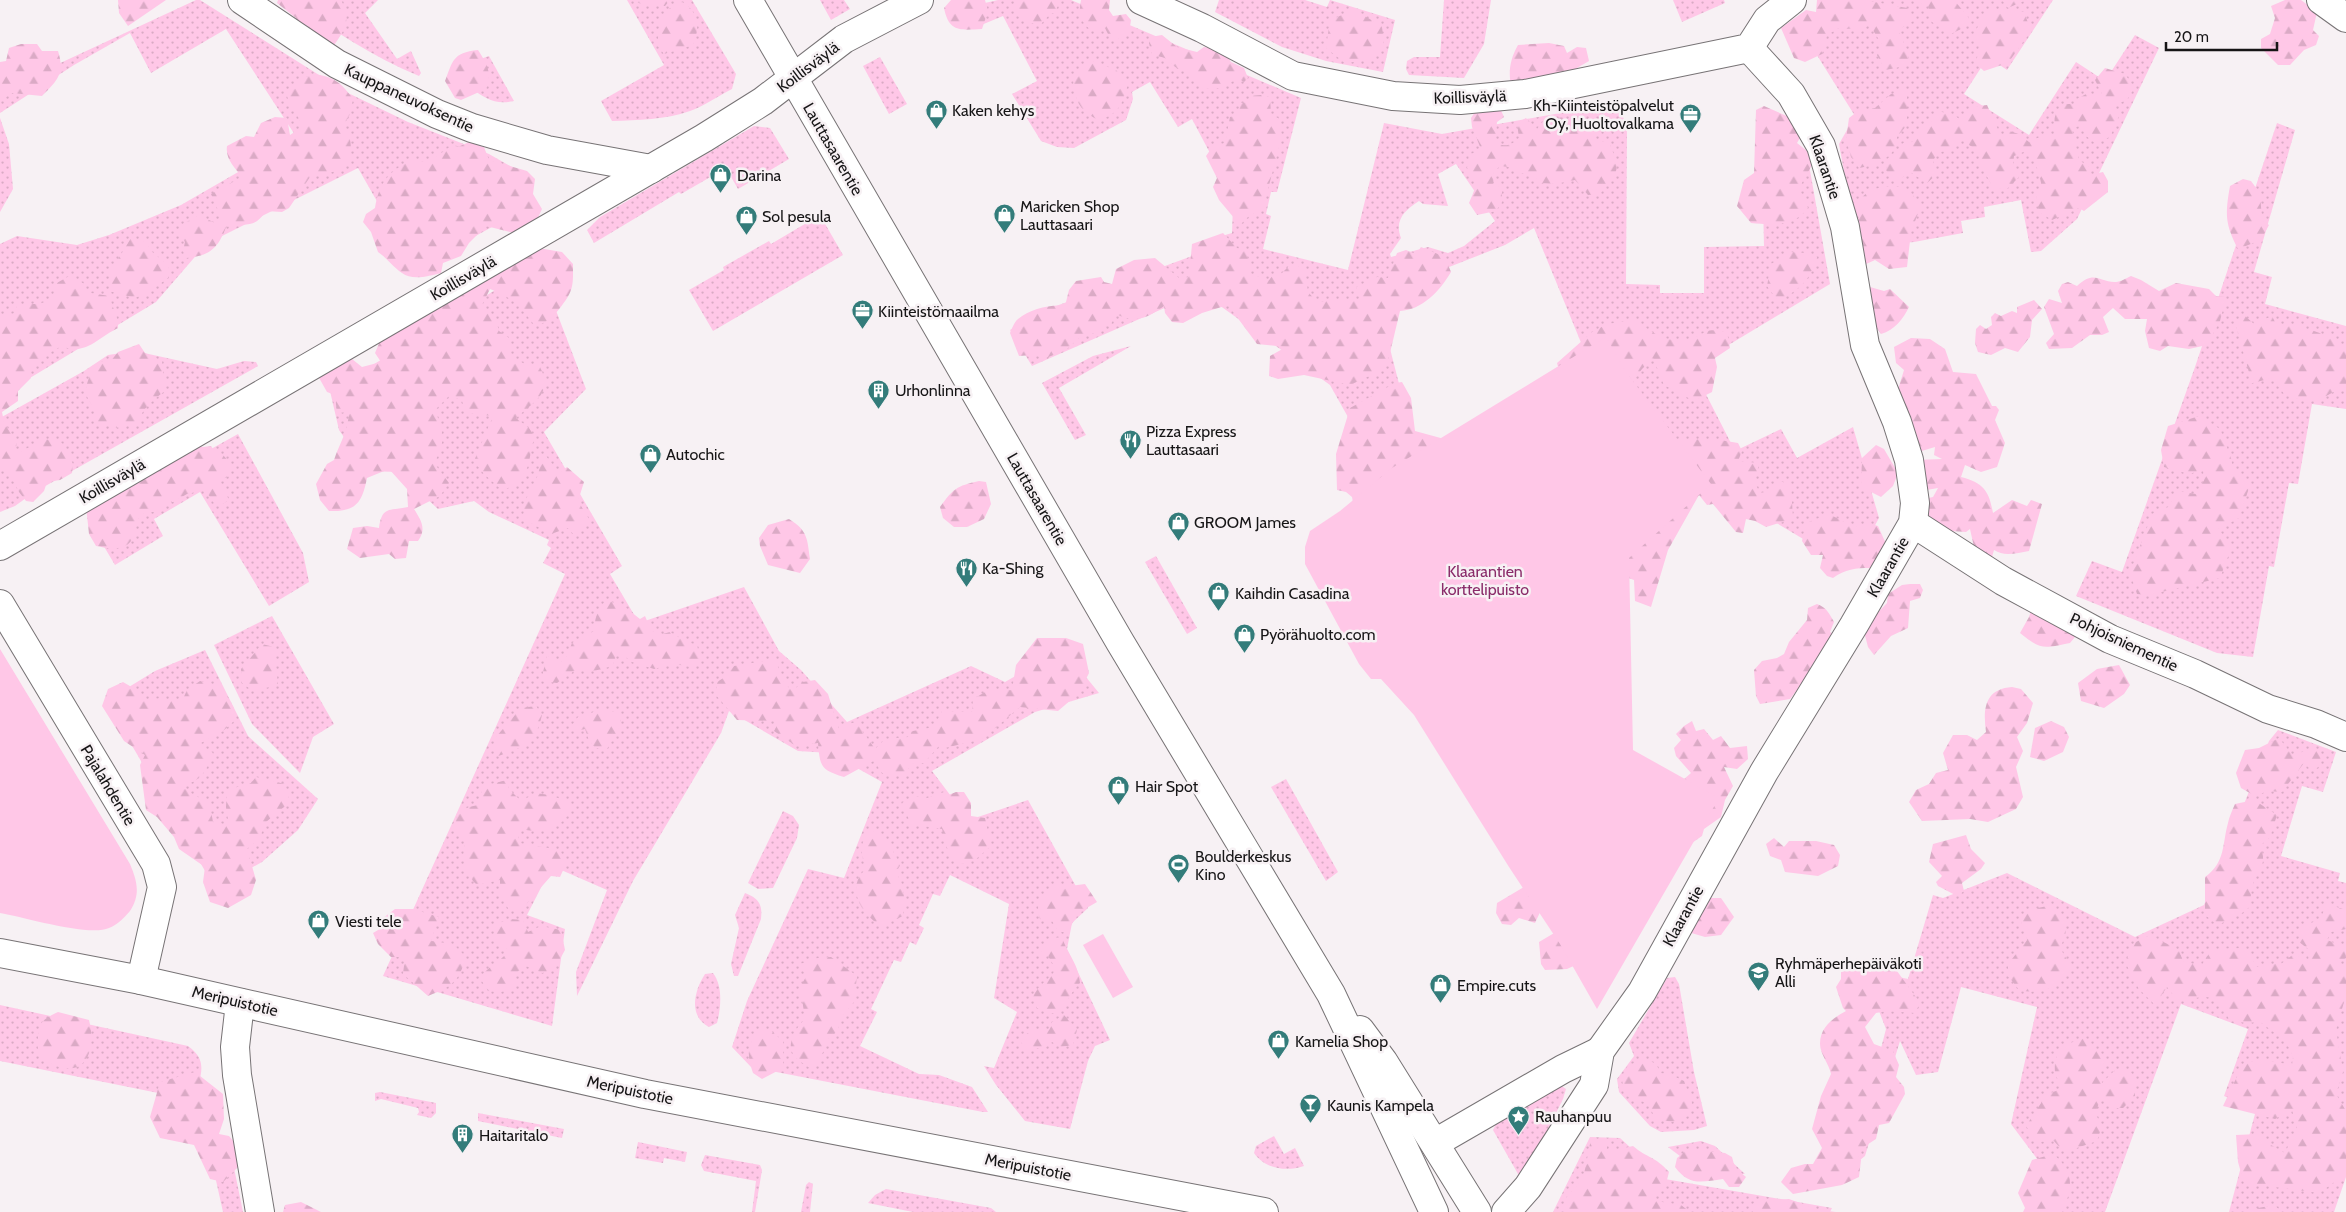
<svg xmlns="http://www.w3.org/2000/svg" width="2346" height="1212" font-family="Cabin,sans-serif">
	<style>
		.grass { fill: url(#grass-dots); fill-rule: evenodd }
		.forest { fill: url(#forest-firs) }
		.green { fill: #ffc7e7 }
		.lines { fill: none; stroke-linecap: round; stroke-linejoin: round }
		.street-casing { stroke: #777375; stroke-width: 30 }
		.secondary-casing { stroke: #777375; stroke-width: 30 }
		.street { stroke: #fff; stroke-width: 28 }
		.secondary { stroke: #fff; stroke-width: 28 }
		.labels { text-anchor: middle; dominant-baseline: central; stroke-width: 5; stroke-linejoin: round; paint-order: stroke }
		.street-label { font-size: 16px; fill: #161516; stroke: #f7f1f4 }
		.poi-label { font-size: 16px; fill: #161516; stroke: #f7f1f4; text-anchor: start }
		.park-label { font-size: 16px; fill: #8a2c6a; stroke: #f7f1f4 }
	</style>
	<defs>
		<pattern id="grass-dots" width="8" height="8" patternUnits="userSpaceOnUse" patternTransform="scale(1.25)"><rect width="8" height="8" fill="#ffc7e7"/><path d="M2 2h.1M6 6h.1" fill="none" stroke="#daaac5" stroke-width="1.8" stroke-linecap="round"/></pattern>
		<pattern id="forest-firs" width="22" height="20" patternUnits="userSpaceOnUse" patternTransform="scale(1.25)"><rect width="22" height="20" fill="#ffc7e7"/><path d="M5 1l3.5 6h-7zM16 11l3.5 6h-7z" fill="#daaac5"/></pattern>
	</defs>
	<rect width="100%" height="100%" fill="#f7f1f4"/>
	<g class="grass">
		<path d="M196,0H200L346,92L408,122L489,154L517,170V213L443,254L419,275L358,168L206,244L156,302L0,396V244L17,236L77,245L109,235L181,205L297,138L226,29L151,73L130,33L74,65L0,113V91Z"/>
		<path d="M289,0H378L365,13L397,59L411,51L421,73L419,76C373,57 331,29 289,0Z"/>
		<path d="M627,0H692L736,74L732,89C718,96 704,106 690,111C665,120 638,120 612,121L601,101L664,65Z"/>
		<path d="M820,0H844L850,9L831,20Z"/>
		<path d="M998,0H1071L1301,98L1277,192H1271L1266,214L1271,216L1263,249L1348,270L1384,123L1442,134L1617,103L1627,126L1626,284L1660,285V293H1704V247L1764,246L1761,116L1808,159L1830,284L1692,367L1735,451L1781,429L1797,458L1853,427L1879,518L1852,568L1711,484L1591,367L1534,228L1505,245L1406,284L1387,337L1405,407L1353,426L1330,385L1201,292L1032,366L1010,330L1037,313L1203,252L1205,241L1232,233L1233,204L1220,172L1192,119L1178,127L1150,82L1132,92L1133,99L1126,120L1074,148L1057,147L1041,141L1012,94L1037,81L1003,16L974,28L954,10ZM1456,164L1495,221L1464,246L1448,253L1428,247L1391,257L1390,254L1401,238C1394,220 1405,210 1419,201L1423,204L1448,206L1438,174Z"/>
		<path d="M1219,0H1305L1327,7L1330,0L1395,20L1383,72L1326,61L1282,47L1215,12Z"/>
		<path d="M1444,0H1491L1484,44L1464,78L1409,75L1406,69L1407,61L1414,57H1440Z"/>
		<path d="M1673,0H1724L1725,3L1682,22Z"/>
		<path d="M1851,0H2053L2007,70L1988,57L1964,94L2029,135L2076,62L2105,81L2135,35L2159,48L2077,219L2041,251L2031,252L2021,200L1984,207L1985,217L1961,221L1963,233L1914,242L1858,247L1839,144L1855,116L1800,28Z"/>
		<path d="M489,56L514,101C495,105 486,99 471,88L475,61Z"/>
		<path d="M880,57L907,104L889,114L863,66Z"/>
		<path d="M0,118L9,144L13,189L0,212Z"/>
		<path d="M2277,123L2295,130L2254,272L2272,277L2265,304L2346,326V409L2312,404L2298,484L2289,483L2274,567L2269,566L2253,657L2217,653L2076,596L2092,561L2122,572L2195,367Z"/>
		<path d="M754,126L770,128L789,159L738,189L726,168L681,194L679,192L594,243L587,230L600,217Z"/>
		<path d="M820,215L843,255L713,331L689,290L724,270L723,267L769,241L771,244Z"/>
		<path d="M518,276L547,287L586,389L544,432L622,566L610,574L639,623L744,587L779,651L801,670L847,722L971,666L1005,682L1063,649L1099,693L1035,712L932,771L969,820L1028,800L1088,908L1072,923L1067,949L1110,1040L1095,1046L1088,1061L1070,1129L1025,1121L996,1085L984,1066L994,1068L1017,1012L994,998L1009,904L950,875L940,896L933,894L919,925L924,928L916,945L910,942L901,962L894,960L871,1009L877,1012L860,1046L919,1074L939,1075L972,1087L988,1112H983L751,1067L732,1047L747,1001L808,869L844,878L882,782L830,753L798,751L729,711L721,733L633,881L577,996L576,972L607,890L552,866L527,915L565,929L552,1026L383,976L565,574L543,563L551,548L547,545L549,540L489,512L474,501L438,509L398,472L367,471L339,430L330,391Z"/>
		<path d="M1131,346L1059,388L1086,435L1075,440L1042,383L1093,356Z"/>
		<path d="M135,351L217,369L244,361L256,362L258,366L33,493L15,506L0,512V418L84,371L108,355Z"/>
		<path d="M238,434L303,553L309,582L269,606L200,492L154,519L163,536L115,565L87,518Z"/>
		<path d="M1156,556L1197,628L1187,634L1145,562Z"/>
		<path d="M272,616L334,724L313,737L300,773L252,724L214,645Z"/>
		<path d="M205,650L248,736L318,799L298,830L262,862L215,888L106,701L155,671Z"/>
		<path d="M2278,730L2336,752L2323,792L2302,786L2281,856L2340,873L2338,881L2346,883V1177L2334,1212H2229L2256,1110L2224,1096L2248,1029L2181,1004L2105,1212H2027L2044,1168L2011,1124L2037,1007L1961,987L1938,1072L1916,1075L1900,1041L1865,1156L1850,1168L1886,1029L1872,993L1894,976L1908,979L1933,895L1943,898L2007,873L2135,937L2204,905L2269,741Z"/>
		<path d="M1286,779L1338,872L1326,881L1271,787Z"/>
		<path d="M783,811L793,816L799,825L797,838L773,888L758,889L748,883Z"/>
		<path d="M745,893C758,898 763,904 761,919L738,976H734L731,964L739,928L735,915Z"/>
		<path d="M713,973C723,986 721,1008 717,1023L709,1027C688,1016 694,991 705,974Z"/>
		<path d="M1675,977L1679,984L1694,1072L1707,1126L1694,1130L1661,1132L1650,1126L1619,1092L1617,1079L1634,1056L1629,1043L1667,978Z"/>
		<path d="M0,1005L188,1046C209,1061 200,1074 196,1096L178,1097L0,1061Z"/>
		<path d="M1560,1085L1566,1089L1563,1099L1522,1181L1493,1130L1496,1124Z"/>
		<path d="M380,1092L436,1103V1113L431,1118L417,1115L419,1112L418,1108L381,1099L375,1101V1093Z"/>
		<path d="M478,1113L564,1129L562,1138L478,1121Z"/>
		<path d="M1274,1136L1284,1154L1295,1148L1304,1166C1286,1172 1265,1169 1254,1153L1256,1146Z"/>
		<path d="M1590,1137L1620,1138L1665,1179L1832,1208L1830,1212H1553Z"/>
		<path d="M1701,1141L1715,1146L1745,1174L1701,1172L1668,1147Z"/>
		<path d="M638,1142L687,1152L685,1162L664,1158L663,1163L635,1158Z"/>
		<path d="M705,1155L760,1165L762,1170L755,1212H752L756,1181L704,1171L701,1165Z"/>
		<path d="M233,1163L243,1212H223L213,1167Z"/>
		<path d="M809,1182L813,1184L810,1212H801L806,1185Z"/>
		<path d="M886,1189L991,1208L996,1212H913L868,1203L875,1195Z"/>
	</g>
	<g class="forest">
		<path d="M118,0H166L128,26L119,13Z"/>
		<path d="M278,0H341C352,21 345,29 333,47L297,29L296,18L277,3Z"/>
		<path d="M633,0H670L665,6L641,4Z"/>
		<path d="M951,0H985L988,11L982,29C961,30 949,33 944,8Z"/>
		<path d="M1019,0H1061L1054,13L1050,14L1041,24C1027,24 1019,20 1012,8Z"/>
		<path d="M1081,0H1110L1109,10L1113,16L1126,14L1131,20C1130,31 1126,35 1116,40L1108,34L1105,28L1093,31C1081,24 1078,14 1081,0Z"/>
		<path d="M1817,0H1864L1907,8L1913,21L1898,30L1908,52L1909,63L1896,68L1885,70L1877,55L1883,46L1869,24L1858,35L1854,29L1839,28L1827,35L1822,54L1805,62L1794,58L1781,28L1806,10L1816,12Z"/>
		<path d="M1910,0H1954L1969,18L1963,28L1951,34L1932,22L1928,6Z"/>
		<path d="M2002,0H2026L2008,8Z"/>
		<path d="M2285,0H2301L2317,12L2313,30L2319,36L2316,45L2304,50L2290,65H2278L2261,48V39L2270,34L2275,18L2271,6Z"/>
		<path d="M682,2C699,11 700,29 693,45L664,54L658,46C658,24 659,10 682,2Z"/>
		<path d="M2000,9L2024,12L2031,31L2008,63L1984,71L1976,64L1979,46L1973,37L1985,11Z"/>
		<path d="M1354,10L1382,26L1384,47L1370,60L1345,63L1326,48L1330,20Z"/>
		<path d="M1162,35L1177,47L1197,52L1204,47L1223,50L1231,62L1244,68L1248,78L1244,82L1239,79L1225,84L1224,88L1203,89L1186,69C1176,70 1174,66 1168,60C1164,57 1157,56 1152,55L1149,43L1150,37Z"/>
		<path d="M1549,43L1564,46L1567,53L1577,47L1586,48L1589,61L1570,72L1512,91C1508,74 1509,61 1518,45Z"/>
		<path d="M21,44H37L42,51H58C65,73 58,80 42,96L12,93L0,101V62L6,61L9,48Z"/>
		<path d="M478,50C487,64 493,74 486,89L461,100L455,98L445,81C453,61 452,53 478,50Z"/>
		<path d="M1090,60L1116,70L1128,84C1122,104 1120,114 1098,120C1078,109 1075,101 1073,78Z"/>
		<path d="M2105,68L2125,74L2134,88L2127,100L2114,105L2119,116L2110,137L2095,143L2085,135L2081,125L2072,129L2079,160L2091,168L2089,175L2103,172L2108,181V192L2084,211L2079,208L2052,220L2039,212L2036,197L2042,190C2041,176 2035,161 2028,150L2014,156L2013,165L2019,177L2007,189H1994L1981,166L1979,151L1969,145L1963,138L1948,151L1938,152L1933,161L1937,174L1927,183L1910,172L1900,179H1892L1886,170L1887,159L1897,152L1903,143L1912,142L1925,124L1931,122L1937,111L1952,114L1961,120L1970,107L1987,105L2001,136L2009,131L2019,134L2029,142L2042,136H2053L2057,131C2052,119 2055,113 2063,104H2074L2075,100L2088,93L2103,96L2095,80Z"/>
		<path d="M313,74C333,76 342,83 353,99L350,114L343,127C353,138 351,148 350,163L341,170L310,177L289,208L282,212L266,211C252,232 245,220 226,227C218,249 209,256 186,258L183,251L185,242L179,232L181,225L199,215L215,223L222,220L211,194L242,177C235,168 225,159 227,146L246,136L254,137L261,123L275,117L287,118L290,135L302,127C299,114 290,108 287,96C293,83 301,79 313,74Z"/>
		<path d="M1907,89V125L1897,137C1899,156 1874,166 1859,168L1851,157L1846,139L1849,118L1858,111L1875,108L1891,94Z"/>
		<path d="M1261,95L1270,97L1271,115L1278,118L1282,136L1263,208L1248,217L1240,225L1219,200L1213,187L1217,178L1206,156L1213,146L1225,143L1230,117L1238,115L1241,103L1249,102V96Z"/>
		<path d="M1499,106L1504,117L1497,122L1495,143C1507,147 1510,146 1519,138L1517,123L1526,118L1537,129L1544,120L1564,117L1568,123L1587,118L1593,126L1596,139L1610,144C1622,176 1617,168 1600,194L1588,195L1575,180L1555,184L1541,183L1531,174L1517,173L1509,167L1500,166L1494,172L1493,185L1502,187V202L1496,211L1477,215L1469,203C1476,186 1479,183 1467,168L1469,155L1481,149L1472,127L1471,118L1475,112Z"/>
		<path d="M1764,106L1798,121L1804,131L1797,143L1816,158L1799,188L1808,208C1794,227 1772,225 1751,223L1737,206L1744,180L1754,173L1756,110Z"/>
		<path d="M469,142L484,147L489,160L527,171L535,179L533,194L542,209L536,222L514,233L486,226L469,243L461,256L443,263L441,273C429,276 412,281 402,273C393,267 387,258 378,252L371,232L363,222L366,214L375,208C379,183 389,170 413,160C429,166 441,152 454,144L458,147Z"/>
		<path d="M2243,179L2251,181L2260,193L2262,220L2269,225L2261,240L2238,249C2225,224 2225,214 2230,186Z"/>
		<path d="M1893,186C1910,188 1913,193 1920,208L1911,232L1907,267L1889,269L1875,260L1864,265L1842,241L1859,217L1854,209C1865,190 1872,188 1893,186Z"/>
		<path d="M1223,233L1237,248L1246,251L1251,274L1269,280L1274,274H1281L1289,266H1298L1305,271L1308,292L1317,302L1346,299L1363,301L1356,287L1377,277L1388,278L1397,253L1406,250L1416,254L1421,247L1445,257L1451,272C1440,291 1422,310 1400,311L1389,357L1382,370L1350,385L1304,375L1278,379L1269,376L1270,356L1286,347L1257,344L1228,305L1202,313L1183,323L1172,322L1165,313L1164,306C1148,318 1135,324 1116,314L1111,324L1090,335L1079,338L1066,350L1046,358L1033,355L1019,356L1010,333C1012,329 1014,322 1018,319C1030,309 1051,304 1065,306L1069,290L1076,281L1101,277L1104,282L1112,284L1116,269L1134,260L1155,258L1179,278L1189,277L1192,244Z"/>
		<path d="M131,238L147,242L150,250L169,266L168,278L150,291L135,298L109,291V274Z"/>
		<path d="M538,248L562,252L573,264C573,286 574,290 560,308C552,318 548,322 535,326C519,305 515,299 490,289L482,305L496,320L499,331L509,338L511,356L528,366L539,365C554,393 536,400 516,418L529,428L535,437C527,456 534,467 516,482C512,486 508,489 502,490L484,474L474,461L493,416L466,413L462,401L450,395L435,410C444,433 446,442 434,463L449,483L440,496L414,509C421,520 427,529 418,541H409L406,558L395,559L389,554L360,558L347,549L353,528L367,526L379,528C382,506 389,511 408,507L407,489L389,469L367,478C362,503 356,512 329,511L320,500L316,484L327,464L334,460C340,442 348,432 349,412L337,413L335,395L327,392L318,376L350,349L352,359L362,367L381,362L375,353L380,341Z"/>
		<path d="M1791,252L1806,253L1817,257C1810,281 1800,289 1778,301L1767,286L1771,264Z"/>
		<path d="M71,275L84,284L85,292L109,296L118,321V328C99,337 84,357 62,346L45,355L29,369L31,378L18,391V401L2,412L4,422L17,443L15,450L20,452L45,439L62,443L73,464L72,473L60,480L47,482L44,491L33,502L26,501L19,492L7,469L0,468V317L15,313L17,304H39L53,299L55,284Z"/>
		<path d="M2131,276L2141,280L2159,291L2176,283L2209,289L2216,296L2226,297L2220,321L2207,345L2189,349L2168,346L2160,351L2149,348L2145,331L2147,319H2125L2113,308L2103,317L2109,332L2102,335H2090L2072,348L2049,349L2046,343L2054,334L2044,307L2049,299L2062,303L2058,291L2062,284L2068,282L2077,286C2095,269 2100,283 2116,282C2120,282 2127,278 2131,276Z"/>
		<path d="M1863,285L1884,291L1890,289L1909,307C1903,319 1895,330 1881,334L1865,312Z"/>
		<path d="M2034,300L2042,309L2032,320L2030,337L2018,352L2005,348L1991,355L1978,352L1975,343L1976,329L1980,325L1986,329L1992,325L1991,317L1995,313L2001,316L2012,311L2017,313V307Z"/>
		<path d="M2244,315L2254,324L2272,316L2277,326L2304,325L2306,333L2311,330L2337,339L2344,350H2346V390H2337L2319,400L2307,402L2285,395L2272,378L2249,384L2250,376L2235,323Z"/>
		<path d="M1634,320C1651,331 1667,345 1689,339C1709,334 1701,327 1727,332L1730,348L1715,358L1717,367L1712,392L1694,401L1664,385L1653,358L1642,369L1621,398L1670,440L1714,439L1738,443L1742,451L1738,461L1759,463L1755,483L1760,493L1770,491L1777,480L1791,485L1793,519L1766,527L1755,521L1746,519L1743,533L1736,532L1713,504L1707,505L1699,495L1668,550L1651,607L1635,601L1634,580L1614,573L1557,363L1592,332L1607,324Z"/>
		<path d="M1911,338L1930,339L1945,349L1953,372L1976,374L1992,406H1996L1999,410L1995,420L2005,443L1997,467L1981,472L1965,465L1961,477C1984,483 1989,491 1993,513L2012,500L2027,506L2031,500L2042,504L2029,551C2017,553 2004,557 1994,550L1992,557L1974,547L1970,529L1966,532L1951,531L1928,524L1919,500L1933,497L1938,488L1921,491L1915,460L1942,459L1934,455L1935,447L1915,453L1896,396L1904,370L1896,363L1894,347Z"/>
		<path d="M139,344L145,353L162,361L165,391C153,400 142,408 138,423L120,428L98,424L94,413V407C79,390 89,385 92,366L103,361L110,362L118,352Z"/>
		<path d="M1402,382L1411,398L1415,431L1448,440L1354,508L1352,497L1346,492L1337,490L1336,454L1350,408L1395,383Z"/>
		<path d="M2199,416L2220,429L2231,458L2233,469L2250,485L2239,518L2218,529L2232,546L2220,578L2149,595L2137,594L2130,573L2152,514L2168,507L2178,491L2196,494L2204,480L2203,470L2189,474L2164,467L2161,450L2168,426Z"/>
		<path d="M180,439L203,447L211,446L218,456L223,455L230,463V475L220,481L229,500L221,505L214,503L205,490L187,494L173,502H166L158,512C154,512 147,512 143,514C134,520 138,528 134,536C127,552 110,549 96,546L89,534L86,506Z"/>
		<path d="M1876,445L1884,449L1898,473L1893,486L1881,497L1861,487L1862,458Z"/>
		<path d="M546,456L559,473L567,467L584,482L578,501L589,519L574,535L568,528L551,534L523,519L525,501L538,475L541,460Z"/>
		<path d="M979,481L986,482L991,504L984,519L967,527H954L943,518L940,507C953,489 956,486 979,481Z"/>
		<path d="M1829,514L1850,525V528L1868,523L1878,526L1887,546L1880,558L1870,568C1856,568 1845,569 1833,578L1827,576L1820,568L1823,555H1811L1802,541L1806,523Z"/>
		<path d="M789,519C808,531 807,538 810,559L800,573L768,565L760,546L759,538L768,525Z"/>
		<path d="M1910,584H1920L1923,590L1920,598L1910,601L1908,628L1891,636L1874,655L1868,647L1863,628L1887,603L1888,594L1902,585Z"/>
		<path d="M606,601L621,604L640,619L645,616L651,630L659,635L670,632L687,642L697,645L700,658L692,667L674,664L654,669L632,662L624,656H616L613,665C600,671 591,672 577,669L557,683L541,681L547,655L558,665L567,656L572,643L594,631C595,620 596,609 606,601Z"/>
		<path d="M1817,604C1827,608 1829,613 1834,622L1830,632L1836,635L1813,684L1797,690L1790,699L1760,704L1756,696L1754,670L1762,661L1777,658L1784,654L1789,642L1807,620L1808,608Z"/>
		<path d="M2033,605L2075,626V637L2070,643C2044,648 2042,651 2020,633L2029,617Z"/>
		<path d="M1037,638H1066L1083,644L1089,673L1079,693L1058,711L1020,707L982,739L945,748L939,746L924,763L912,764L904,774L886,776L880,771L875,760L844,777C821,770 820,767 818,743L796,746L774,731L779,721L737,720L716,695L717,682L725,677L734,666L775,659L784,682L792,691L803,682L815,680L828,694L839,729L844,725L856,722L875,749L885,739L908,737L913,731L934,727L942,711L972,712L973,699L987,691L1012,690L1016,665Z"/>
		<path d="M262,644L274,647L278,685L253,691L242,683L241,669Z"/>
		<path d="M2119,665L2130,685L2124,694L2104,708L2081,701L2078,683L2097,669Z"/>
		<path d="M200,681L221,686L234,708V721L223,731L199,744L213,753C205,773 202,780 182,786C199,803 209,792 213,822L229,825L226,807L227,790L251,783L256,777L285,784L290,802L266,822L259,839L247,849L256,880L251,895L228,908L210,902L203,882L205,867L179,849L174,837L157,817L146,810L140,765L145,755L124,741L102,706L108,689L123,682L135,689L146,700L162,698L168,701L183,699L187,690Z"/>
		<path d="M2012,687L2021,689L2033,703L2027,723L2017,737L2023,751L2016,767L2023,797L2016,809L1988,822L1970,819L1922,821L1909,802L1916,790L1929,784L1936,773L1948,770L1943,753L1953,735H1967L1977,740L1986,732C1983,710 1984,689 2012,687Z"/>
		<path d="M536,706L542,715C535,745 525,746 498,756L495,746V738L521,708Z"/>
		<path d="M602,707L621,715V725L607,749L595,748L589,740L585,729L576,731L573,724L578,717L588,715Z"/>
		<path d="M1692,721L1696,731L1704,729L1713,740L1721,736L1730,748L1747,746L1748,759L1737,769L1724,767L1733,786L1725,800L1721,817L1704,829L1702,836L1692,843L1683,780L1691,773L1676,756L1674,748L1681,740L1676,734L1684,726Z"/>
		<path d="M2051,721L2064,727L2069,737L2063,752L2044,761L2030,757L2035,728Z"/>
		<path d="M2279,738L2293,756L2304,751L2316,749L2321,755L2320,766L2312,771L2304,763L2282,792L2268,791L2255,796L2241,788L2236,773L2245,750L2259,748Z"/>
		<path d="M507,780L509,789L521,801L536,793L549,795L564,800L572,810C562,822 555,831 538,831C531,831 525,829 518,830L519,843L560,850L566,864L560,877L551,876L522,909L509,910L500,894V880L477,885C463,872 462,860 465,842L454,831L457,813L469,807L478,805L483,786Z"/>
		<path d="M944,792L946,796L956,792H964L971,803V816L985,818L991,846L975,860L962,864L949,855L942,829L911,824L902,803L914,796L927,798Z"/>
		<path d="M2254,800L2277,815L2270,837L2260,846C2267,863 2261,866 2254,881C2251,889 2250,897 2251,906L2242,913L2218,925L2205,915V877C2226,862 2222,844 2228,823C2229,817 2232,811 2235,804Z"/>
		<path d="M872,830C885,840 895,850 900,866L894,871C906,884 905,900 903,916L881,926C861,914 845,887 866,869C861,854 858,841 872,830Z"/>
		<path d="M1966,835L1971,849L1985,863L1981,869L1962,883L1964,891L1957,896L1938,886L1936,882L1942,876L1929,862L1933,844Z"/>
		<path d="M1774,838L1784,847L1789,841H1816L1834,845L1840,855L1838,866L1818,876L1785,872L1781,860L1770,856L1766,844Z"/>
		<path d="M1085,884L1097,902L1078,913L1067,933L1058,931L1052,921L1040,919C1034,899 1044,899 1055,885L1070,886Z"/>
		<path d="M1529,884L1542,908L1535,923L1519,918L1511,925L1502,924L1496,913L1497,903Z"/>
		<path d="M1700,898H1721L1734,917L1721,935L1705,937L1688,932Z"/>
		<path d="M2327,904L2346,910V929L2331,932L2327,940L2345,947L2346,958L2338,963L2346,970V995L2336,1030L2343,1072L2336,1094L2346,1111V1174L2319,1193L2244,1183L2238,1162L2236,1135L2258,1134L2271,1145L2285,1153L2297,1127L2292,1110L2275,1119L2223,1106L2243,1064L2260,1059L2292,1065L2293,1057L2286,1041L2260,1022L2245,1023L2229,1019C2213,987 2205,999 2177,1000L2167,987L2155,1005L2139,989L2125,962L2136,942L2150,935L2179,950L2183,961L2201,966L2212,949L2245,948L2257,967L2267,964H2281L2295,953L2309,965L2308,949L2298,941L2302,927L2320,919Z"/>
		<path d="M2052,905C2068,923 2070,926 2060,948L2072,968C2056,989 2046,993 2020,991L2008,976V964L2027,940L2021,922L2028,910Z"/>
		<path d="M395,909H413L439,917L431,941L453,944L466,957C459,982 451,987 428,996L403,974L405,957H391L378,944L373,933L383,927V918Z"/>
		<path d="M510,919L523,920L528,932L541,926L561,930L565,950L554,970L542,973L526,966L516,973L514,989L500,992L488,991L480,978C487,967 500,962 509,951L495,938L496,924Z"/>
		<path d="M1566,926L1578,964L1567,969L1545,970L1541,964L1539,942Z"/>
		<path d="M1062,937C1068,956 1078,962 1080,983C1063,999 1065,1024 1037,1008L1033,997C1037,986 1049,980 1056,969L1048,956L1040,954L1047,939Z"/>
		<path d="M831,957L857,976L854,1002L838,1021L839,1030L827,1040L825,1049L812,1070C807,1065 796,1060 793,1054C786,1042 797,1027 805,1019L802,999L798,990L806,977L800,964L818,958Z"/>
		<path d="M1860,967L1870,972L1881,968L1897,971L1920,1003L1915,1013L1887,1011L1876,1013L1865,1027L1874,1044L1893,1051L1899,1065L1896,1077L1904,1087L1905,1094L1889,1123L1879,1125L1876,1139L1856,1152L1861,1160L1859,1177L1842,1185L1793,1194L1781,1182L1791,1168L1805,1164H1813L1822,1148L1812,1129L1821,1096L1831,1074C1829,1064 1820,1054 1820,1044C1820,1027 1833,1018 1846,1011L1843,1008L1836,987L1841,979V972Z"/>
		<path d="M58,1012L89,1020C96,1047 88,1079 54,1065C47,1062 42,1059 39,1052C37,1048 38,1042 38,1037C38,1022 45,1018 58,1012Z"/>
		<path d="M1064,1015L1077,1030L1073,1045L1061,1047L1052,1042L1046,1047L1027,1050L1020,1041C1029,1030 1035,1027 1049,1030L1052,1022Z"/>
		<path d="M760,1029L770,1030L783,1041V1068L762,1079L753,1073C747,1056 746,1044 760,1029Z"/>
		<path d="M2084,1038L2088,1039L2092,1050L2099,1051L2105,1060L2101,1072L2102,1083L2115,1070L2124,1068L2135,1076V1096L2123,1108H2115L2106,1099L2100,1101L2095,1113L2102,1126L2097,1141L2074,1149L2062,1150L2054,1141L2036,1142L2026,1126L2047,1094L2056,1091L2062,1087C2060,1083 2055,1076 2055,1072C2053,1050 2067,1043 2084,1038Z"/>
		<path d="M1645,1060C1654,1061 1658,1065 1660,1073L1669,1074L1684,1081L1692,1103L1688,1116L1673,1122L1656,1119L1647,1103L1624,1095L1622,1078L1628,1065Z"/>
		<path d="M195,1072L223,1094L224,1119L219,1134L229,1136L240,1149L243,1157L238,1167L223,1182L210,1179L194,1145L160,1138L150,1117L160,1082Z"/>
		<path d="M1591,1139H1607V1152L1633,1146C1647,1158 1655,1156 1669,1172L1666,1184L1650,1200L1681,1205L1690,1212H1567L1564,1200L1583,1179Z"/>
		<path d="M1688,1149L1725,1153L1732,1157L1735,1168L1746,1177L1739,1187H1729L1723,1179C1701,1182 1689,1186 1675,1167L1677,1158Z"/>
		<path d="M2053,1154C2075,1172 2073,1188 2062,1212H2023L2025,1208L2018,1193L2032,1160Z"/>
		<path d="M1789,1199L1819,1210L1836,1212H1753L1752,1204L1760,1201Z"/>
		<path d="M301,1202L321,1212H283L285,1205Z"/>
		<path d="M2274,1205L2282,1212H2244L2248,1210Z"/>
	</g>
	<g class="green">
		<path d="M1606,337L1626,372L1711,484L1629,558L1633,750L1719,798L1597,1009L1560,944L1509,867L1414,715L1381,679H1371L1359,664L1305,564V547L1310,531L1340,511L1392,468Z"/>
		<path d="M0,649L130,864C137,881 141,894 130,911C125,917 117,925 109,928C89,937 24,917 0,913Z"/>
		<path d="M1103,934L1133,987L1113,998L1083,945Z"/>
	</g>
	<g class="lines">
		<defs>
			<g id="street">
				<path d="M242,0L337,64L437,114L472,128L547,150L651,169"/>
				<path d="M1141,0L1202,28L1293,76L1393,96L1460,100L1525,94L1749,48L1767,20L1792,0"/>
				<path d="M2321,0L2346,18"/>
				<path d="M1913,523L2003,581L2110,639L2195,674L2268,709L2316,724L2346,737"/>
				<path d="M0,546L704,138L763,101L844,39L919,0"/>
				<path d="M0,604L156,864L162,887L141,980"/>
				<path d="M240,1003L235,1047L237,1075L260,1212"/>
				<path d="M1435,1143L1563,1069L1600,1051"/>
				<path d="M1506,1212L1528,1187L1594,1085L1600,1051L1642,992L1764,772L1854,625L1913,523L1915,503L1909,460L1897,422L1865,345L1845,227L1821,146L1791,94L1749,48"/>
			</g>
			<g id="secondary">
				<path d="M748,0L1120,642L1331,994L1434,1212"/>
				<path d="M0,953L141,980L645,1094L1264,1212"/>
				<path d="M1360,1030L1383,1061L1477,1212"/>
			</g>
		</defs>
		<use href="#street" class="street-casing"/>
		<use href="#secondary" class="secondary-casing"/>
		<use href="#street" class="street"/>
		<use href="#secondary" class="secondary"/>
	</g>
	<defs>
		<symbol id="shop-pin" viewBox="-11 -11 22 30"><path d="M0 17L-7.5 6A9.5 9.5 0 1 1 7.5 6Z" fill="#337c7a" stroke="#f7f1f4"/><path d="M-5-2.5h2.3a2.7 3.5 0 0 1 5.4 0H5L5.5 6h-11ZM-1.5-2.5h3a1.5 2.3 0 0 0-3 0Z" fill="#fff"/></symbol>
		<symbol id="office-pin" viewBox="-11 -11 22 30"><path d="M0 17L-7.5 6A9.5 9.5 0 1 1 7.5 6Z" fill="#337c7a" stroke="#f7f1f4"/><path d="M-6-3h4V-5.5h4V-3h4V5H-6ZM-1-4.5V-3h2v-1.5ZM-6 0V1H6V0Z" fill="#fff"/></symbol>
		<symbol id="building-pin" viewBox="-11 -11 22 30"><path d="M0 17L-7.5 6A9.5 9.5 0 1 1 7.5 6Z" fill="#337c7a" stroke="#f7f1f4"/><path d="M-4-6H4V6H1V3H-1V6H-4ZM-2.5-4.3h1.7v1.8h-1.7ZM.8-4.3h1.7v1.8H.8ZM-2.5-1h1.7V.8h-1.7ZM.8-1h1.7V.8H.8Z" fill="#fff"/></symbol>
		<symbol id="restaurant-pin" viewBox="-11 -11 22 30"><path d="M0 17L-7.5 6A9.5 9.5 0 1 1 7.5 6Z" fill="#337c7a" stroke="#f7f1f4"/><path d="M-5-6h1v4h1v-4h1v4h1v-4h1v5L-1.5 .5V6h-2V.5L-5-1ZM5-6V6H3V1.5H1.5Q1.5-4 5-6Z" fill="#fff"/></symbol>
		<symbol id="stadium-pin" viewBox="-11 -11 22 30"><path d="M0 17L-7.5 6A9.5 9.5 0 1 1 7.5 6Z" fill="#337c7a" stroke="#f7f1f4"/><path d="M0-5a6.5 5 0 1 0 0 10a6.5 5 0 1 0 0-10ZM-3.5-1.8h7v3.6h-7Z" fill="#fff"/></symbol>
		<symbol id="school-pin" viewBox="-11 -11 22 30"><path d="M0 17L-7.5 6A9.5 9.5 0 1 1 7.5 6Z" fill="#337c7a" stroke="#f7f1f4"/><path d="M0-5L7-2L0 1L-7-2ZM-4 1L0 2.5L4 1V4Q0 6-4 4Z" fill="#fff"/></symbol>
		<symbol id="bar-pin" viewBox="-11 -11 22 30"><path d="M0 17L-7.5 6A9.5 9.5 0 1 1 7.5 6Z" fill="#337c7a" stroke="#f7f1f4"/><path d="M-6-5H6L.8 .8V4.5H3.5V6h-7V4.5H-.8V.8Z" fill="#fff"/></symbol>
		<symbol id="sight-pin" viewBox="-11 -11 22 30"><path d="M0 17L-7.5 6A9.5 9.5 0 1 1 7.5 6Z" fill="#337c7a" stroke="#f7f1f4"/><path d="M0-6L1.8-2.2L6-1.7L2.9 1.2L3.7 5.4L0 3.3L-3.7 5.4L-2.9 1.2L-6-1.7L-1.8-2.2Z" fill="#fff"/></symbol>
	</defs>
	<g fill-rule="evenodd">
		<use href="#shop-pin" x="924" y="98" width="25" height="34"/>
		<use href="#office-pin" x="1678" y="102" width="25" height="34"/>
		<use href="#shop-pin" x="708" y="162" width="25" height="34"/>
		<use href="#shop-pin" x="992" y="202" width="25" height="34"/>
		<use href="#shop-pin" x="734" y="204" width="25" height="34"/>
		<use href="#office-pin" x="850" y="298" width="25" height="34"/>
		<use href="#building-pin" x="866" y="378" width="25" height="34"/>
		<use href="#restaurant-pin" x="1118" y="428" width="25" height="34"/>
		<use href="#shop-pin" x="638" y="442" width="25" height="34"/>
		<use href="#shop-pin" x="1166" y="510" width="25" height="34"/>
		<use href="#restaurant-pin" x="954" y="556" width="25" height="34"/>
		<use href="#shop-pin" x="1206" y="580" width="25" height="34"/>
		<use href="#shop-pin" x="1232" y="622" width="25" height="34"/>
		<use href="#shop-pin" x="1106" y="774" width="25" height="34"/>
		<use href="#stadium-pin" x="1166" y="852" width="25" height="34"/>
		<use href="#shop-pin" x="306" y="908" width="25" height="34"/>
		<use href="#school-pin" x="1746" y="960" width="25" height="34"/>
		<use href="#shop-pin" x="1428" y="972" width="25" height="34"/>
		<use href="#shop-pin" x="1266" y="1028" width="25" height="34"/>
		<use href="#bar-pin" x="1298" y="1092" width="25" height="34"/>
		<use href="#sight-pin" x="1506" y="1104" width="25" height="34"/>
		<use href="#building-pin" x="450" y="1122" width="25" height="34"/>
	</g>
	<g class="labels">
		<g class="street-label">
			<text transform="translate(808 67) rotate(-37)">Koillisväylä</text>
			<text transform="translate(1470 97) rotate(-2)">Koillisväylä</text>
			<text transform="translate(409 98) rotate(25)">Kauppaneuvoksentie</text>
			<text transform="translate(833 149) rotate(60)">Lauttasaarentie</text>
			<text transform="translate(1825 167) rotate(71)">Klaarantie</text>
			<text transform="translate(463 278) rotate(-30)">Koillisväylä</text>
			<text transform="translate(112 481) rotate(-30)">Koillisväylä</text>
			<text transform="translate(1037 499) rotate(60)">Lauttasaarentie</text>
			<text transform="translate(1888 567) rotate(-60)">Klaarantie</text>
			<text transform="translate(2124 642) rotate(25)">Pohjoisniementie</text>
			<text transform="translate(108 785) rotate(59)">Pajalahdentie</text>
			<text transform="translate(1683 916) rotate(-61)">Klaarantie</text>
			<text transform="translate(235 1001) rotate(13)">Meripuistotie</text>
			<text transform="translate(630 1090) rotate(12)">Meripuistotie</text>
			<text transform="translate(1028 1167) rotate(11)">Meripuistotie</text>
		</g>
		<g class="poi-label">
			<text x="1674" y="105" text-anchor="end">Kh-Kiinteistöpalvelut<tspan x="1674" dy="18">Oy, Huoltovalkama</tspan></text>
			<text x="952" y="110">Kaken kehys</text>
			<text x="737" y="175">Darina</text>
			<text x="1020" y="206">Maricken Shop<tspan x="1020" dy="18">Lauttasaari</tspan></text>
			<text x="762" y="216">Sol pesula</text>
			<text x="878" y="311">Kiinteistömaailma</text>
			<text x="895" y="390">Urhonlinna</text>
			<text x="1146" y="431">Pizza Express<tspan x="1146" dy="18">Lauttasaari</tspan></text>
			<text x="666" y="454">Autochic</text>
			<text x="1194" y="522">GROOM James</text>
			<text x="982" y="568">Ka-Shing</text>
			<text x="1235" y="593">Kaihdin Casadina</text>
			<text x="1260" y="634">Pyörähuolto.com</text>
			<text x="1135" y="786">Hair Spot</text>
			<text x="1195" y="856">Boulderkeskus<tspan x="1195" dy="18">Kino</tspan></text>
			<text x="335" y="921">Viesti tele</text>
			<text x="1775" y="963">Ryhmäperhepäiväkoti<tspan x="1775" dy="18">Alli</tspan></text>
			<text x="1457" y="985">Empire.cuts</text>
			<text x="1295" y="1041">Kamelia Shop</text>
			<text x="1327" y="1105">Kaunis Kampela</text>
			<text x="1535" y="1116">Rauhanpuu</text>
			<text x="479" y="1135">Haitaritalo</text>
		</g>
		<g class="park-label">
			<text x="1485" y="571">Klaarantien<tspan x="1485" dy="18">korttelipuisto</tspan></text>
		</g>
	</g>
	<path d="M2166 42v8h111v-8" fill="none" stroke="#161516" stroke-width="2.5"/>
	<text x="2174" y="42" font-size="15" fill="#161516" stroke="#f7f1f4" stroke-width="4" paint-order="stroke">20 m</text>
</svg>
